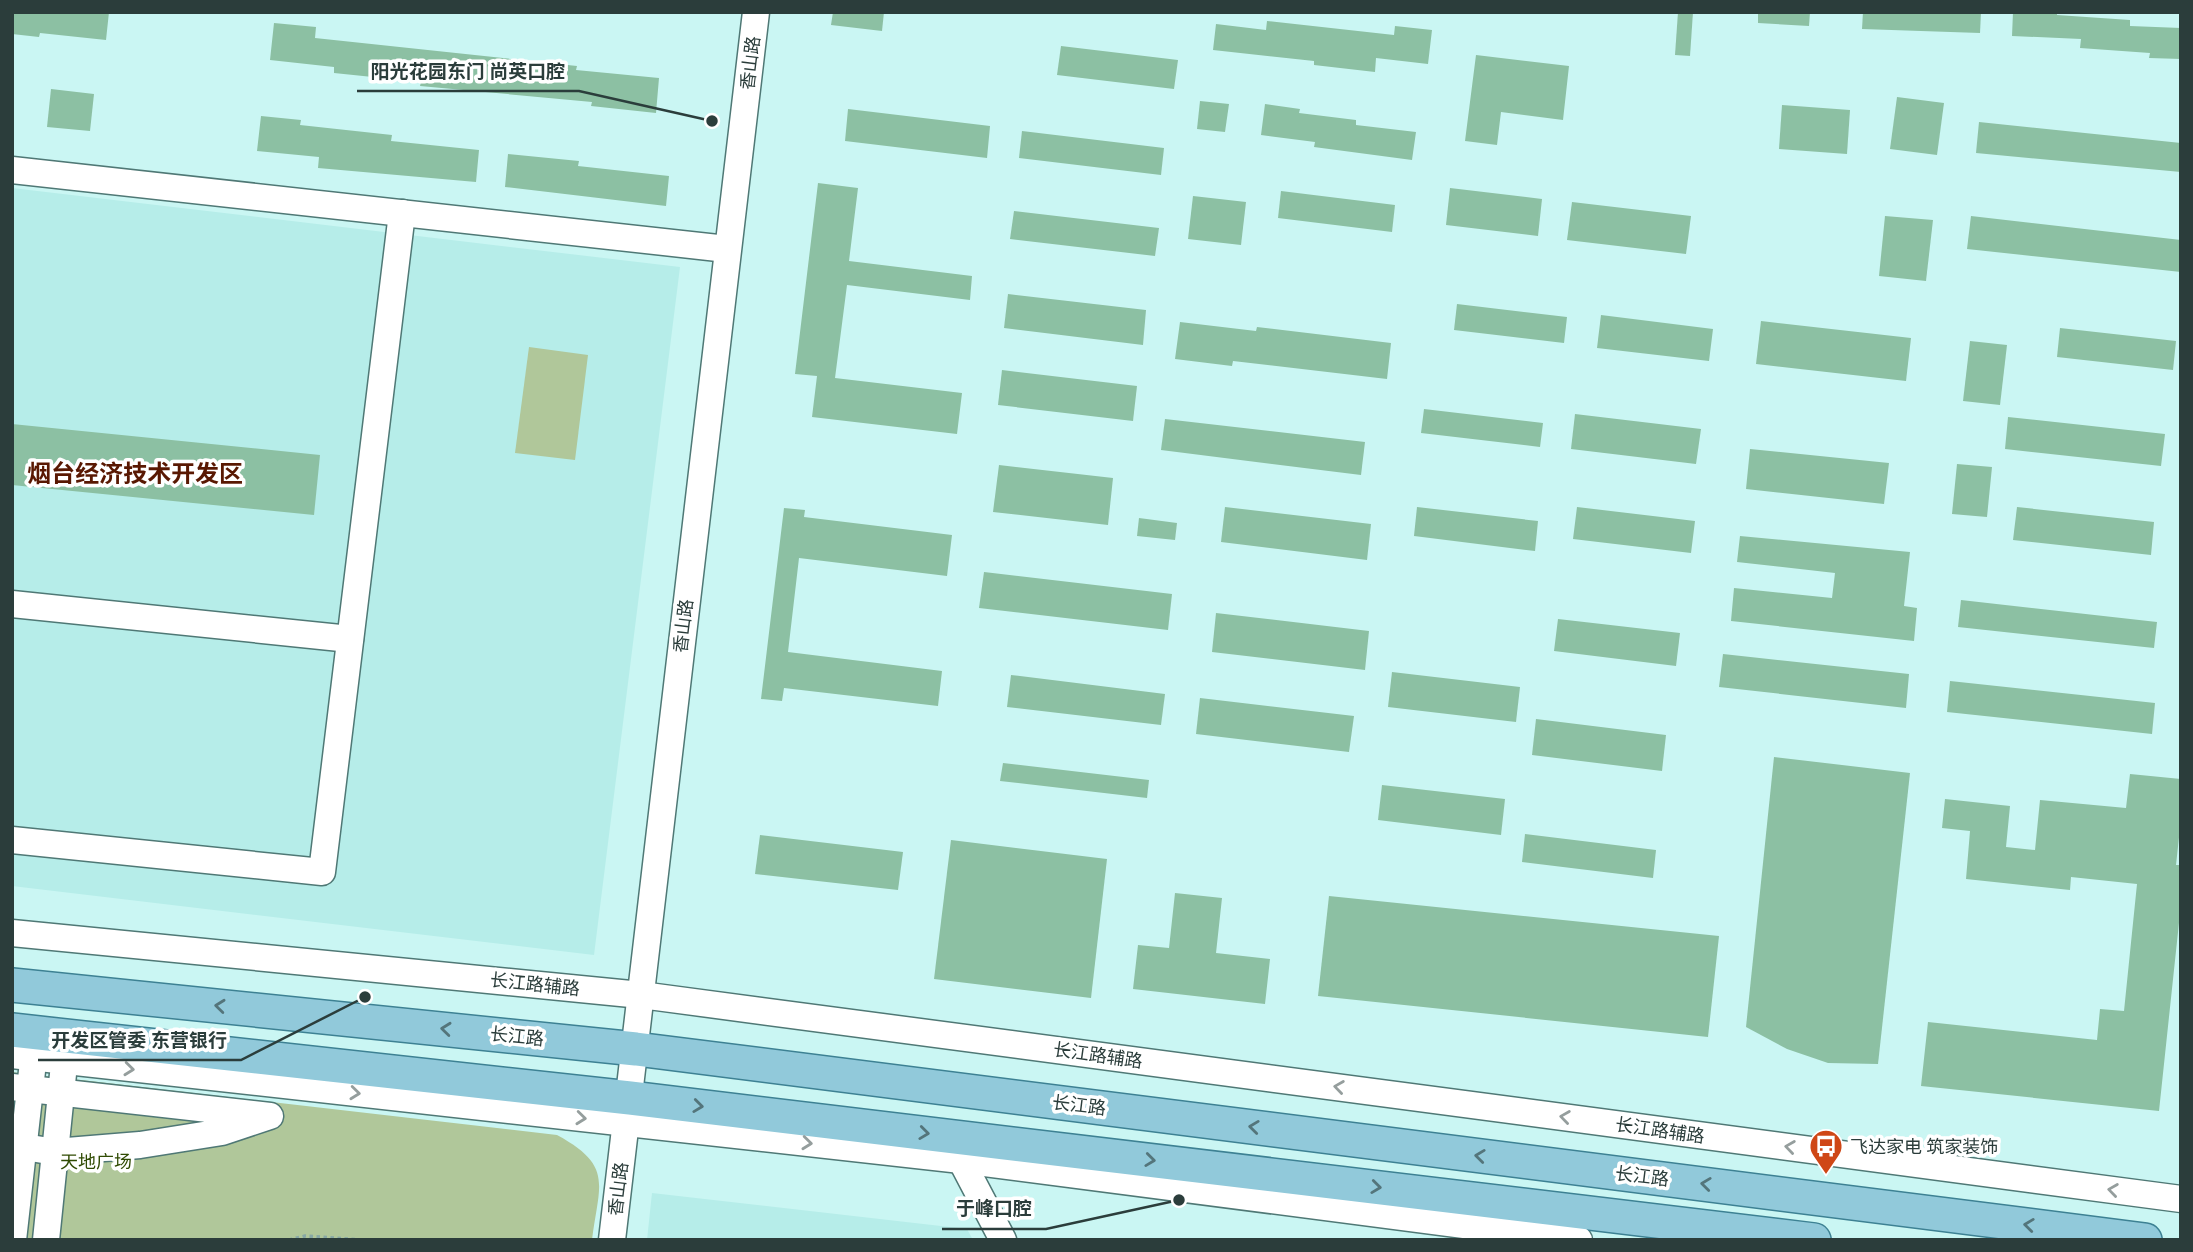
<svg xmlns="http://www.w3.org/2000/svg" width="2193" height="1252" font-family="'Public Sans','Noto Sans SC',sans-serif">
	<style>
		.built { fill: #b6ede9 }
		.green { fill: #b0c79a }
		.building { fill: #8cc0a3 }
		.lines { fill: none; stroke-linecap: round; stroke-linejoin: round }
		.minor-casing { stroke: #4f7875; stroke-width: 29 }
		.major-casing { stroke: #3d8193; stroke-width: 36 }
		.path { stroke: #87a8a5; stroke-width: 3.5; stroke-dasharray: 3.5 3.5; stroke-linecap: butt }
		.minor { stroke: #fff; stroke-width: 26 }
		.major { stroke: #91c9da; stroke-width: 33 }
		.oneway { stroke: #54757b }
		.oneway2 { stroke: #959e9d }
		.labels { text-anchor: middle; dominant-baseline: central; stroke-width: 7; stroke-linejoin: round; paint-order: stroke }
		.street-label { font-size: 18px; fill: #2b3d3b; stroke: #fff }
		.poi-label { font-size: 18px; fill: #2b3d3b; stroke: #fff; text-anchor: start }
		.park-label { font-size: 18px; fill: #304b03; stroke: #fff }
		.district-label { font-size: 24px; font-weight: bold; fill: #591802; stroke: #fff }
		.leader { fill: none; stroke: #2b3d3b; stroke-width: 2.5 }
		.callout-dot { fill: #2b3d3b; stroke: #fff; stroke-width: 2.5 }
		.callout-label { font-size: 19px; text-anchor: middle; font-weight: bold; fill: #2b3d3b; stroke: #fff; stroke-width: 7; stroke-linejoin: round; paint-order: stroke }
	</style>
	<rect width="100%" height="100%" fill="#caf6f3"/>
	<g class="built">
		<path d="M12,188L680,267L594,955L12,886Z"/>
		<path d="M652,1193L967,1229L973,1240H647Z"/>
	</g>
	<g class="green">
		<path d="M529,347L588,355L575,460L515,453Z"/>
		<path d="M12,1072L557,1135C614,1166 599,1184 592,1240H12Z"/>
	</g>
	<g class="building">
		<path d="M12,12H109L106,40L40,33L39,37L12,34Z"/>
		<path d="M833,12H884L882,31L831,25Z"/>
		<path d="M1678,12H1693L1690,56L1675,55Z"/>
		<path d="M1758,12H1810L1809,26L1758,23Z"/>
		<path d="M1863,12H1981L1980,33L1862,29Z"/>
		<path d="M2013,12H2057V15L2130,20V26L2181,28V59L2149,58L2150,53L2080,48L2081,39L2012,36Z"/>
		<path d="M1267,21L1394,35L1395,26L1432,30L1428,64L1376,58L1375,72L1314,65V61L1213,50L1216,24L1266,30Z"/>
		<path d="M274,23L316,27L315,38L577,66L576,70L659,78L656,113L591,106L592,102L420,86L421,82L334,73V67L270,60Z"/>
		<path d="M1061,46L1178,60L1174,89L1057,75Z"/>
		<path d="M1476,55L1569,66L1563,120L1501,112L1497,145L1465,141Z"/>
		<path d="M51,89L94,94L90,131L47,127Z"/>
		<path d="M1897,97L1944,103L1937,155L1890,149Z"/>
		<path d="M1200,101L1229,104L1225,132L1197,129Z"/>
		<path d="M1265,104L1300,109L1299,113L1356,120V125L1416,132L1412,160L1314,147L1315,142L1261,135Z"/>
		<path d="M1782,105L1850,110L1847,154L1779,149Z"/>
		<path d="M848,109L990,126L987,158L845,141Z"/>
		<path d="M261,116L301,120L300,125L392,135L391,141L479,150L476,182L318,168L319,157L257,151Z"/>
		<path d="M1979,122L2181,143V172L1976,153Z"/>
		<path d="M1022,131L1164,148L1161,175L1019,158Z"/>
		<path d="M508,154L579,161L578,166L669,176L666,206L505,187Z"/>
		<path d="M818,183L858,188L849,261L972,276L970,300L847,285L835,378L962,393L957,434L812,417L817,376L795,374Z"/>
		<path d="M1450,188L1542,199L1538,236L1446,225Z"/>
		<path d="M1281,191L1395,205L1392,232L1278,218Z"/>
		<path d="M1193,196L1246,202L1241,245L1188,239Z"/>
		<path d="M1572,202L1691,216L1686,254L1567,240Z"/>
		<path d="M1014,211L1159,228L1155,256L1010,239Z"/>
		<path d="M1885,216L1933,220L1926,281L1879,276Z"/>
		<path d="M1971,216L2181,240V272L1967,249Z"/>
		<path d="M1008,294L1146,310L1143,345L1004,328Z"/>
		<path d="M1457,304L1567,317L1564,343L1454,330Z"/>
		<path d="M1601,315L1713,329L1709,361L1597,348Z"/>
		<path d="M1761,321L1911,338L1906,381L1756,364Z"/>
		<path d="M1180,322L1256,331L1257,327L1391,343L1387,379L1233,361L1232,366L1175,359Z"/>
		<path d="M2060,328L2176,341L2173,370L2057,357Z"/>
		<path d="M1970,341L2007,345L2000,405L1963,401Z"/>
		<path d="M1002,370L1137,386L1133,421L998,405Z"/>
		<path d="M1424,409L1543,423L1540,447L1421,433Z"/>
		<path d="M1575,414L1701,429L1696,464L1571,449Z"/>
		<path d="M2008,417L2165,434L2161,466L2005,449Z"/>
		<path d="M1165,419L1365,442L1361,475L1161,450Z"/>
		<path d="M12,424L320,455L314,515L12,485Z"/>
		<path d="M1750,449L1889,463L1884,504L1746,489Z"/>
		<path d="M1957,464L1992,467L1987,517L1952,514Z"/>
		<path d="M999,465L1113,478L1108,525L993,512Z"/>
		<path d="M1225,507L1371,524L1367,560L1221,542Z"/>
		<path d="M1417,507L1538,521L1535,551L1414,536Z"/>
		<path d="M1577,507L1695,521L1691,553L1573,539Z"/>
		<path d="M2017,507L2154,522L2151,555L2013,540Z"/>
		<path d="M784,508L805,510L804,517L952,535L947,576L799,558L788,652L942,671L938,706L784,688L782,701L761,699Z"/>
		<path d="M1139,518L1177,523L1175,540L1137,536Z"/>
		<path d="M1740,536L1910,552L1904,606L1917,608L1914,641L1731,621L1734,588L1832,598L1835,573L1737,562Z"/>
		<path d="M984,572L1172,594L1168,630L979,608Z"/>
		<path d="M1961,600L2157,622L2154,648L1958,627Z"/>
		<path d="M1216,613L1369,631L1365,670L1212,652Z"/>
		<path d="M1558,619L1680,633L1676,666L1554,651Z"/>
		<path d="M1723,654L1909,674L1906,708L1719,687Z"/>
		<path d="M1392,672L1520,687L1516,722L1388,707Z"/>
		<path d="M1011,675L1165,694L1161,725L1007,707Z"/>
		<path d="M1950,681L2155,703L2152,734L1947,712Z"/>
		<path d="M1200,698L1354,716L1349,752L1196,734Z"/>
		<path d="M1536,719L1666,735L1662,771L1532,755Z"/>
		<path d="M1774,757L1910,773L1878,1064L1828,1063L1787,1049L1746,1027Z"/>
		<path d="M1003,763L1149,780L1147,798L1000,781Z"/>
		<path d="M2130,774L2181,779V819L2176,865H2181V904L2159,1111L1921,1086L1928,1022L2097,1040L2100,1009L2124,1011L2137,884L2071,877L2070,890L1966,879L1970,831L1942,828L1945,799L2010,806L2006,847L2035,850L2040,800L2126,808Z"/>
		<path d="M1382,785L1505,799L1501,835L1378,820Z"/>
		<path d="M1525,834L1656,850L1653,878L1522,862Z"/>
		<path d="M760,835L903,852L898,890L755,874Z"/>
		<path d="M951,840L1107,859L1091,998L934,979Z"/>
		<path d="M1175,893L1222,898L1216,953L1270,959L1265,1004L1133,989L1138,945L1169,948Z"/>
		<path d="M1329,896L1719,936L1708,1037L1318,996Z"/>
	</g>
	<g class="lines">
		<defs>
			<g id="minor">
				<path d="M12,170L727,249"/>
				<path d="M12,604L350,639"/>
				<path d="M12,840L322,872L402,213"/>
				<path d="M12,933L641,995L2181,1199"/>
				<path d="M12,1055L961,1160L1579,1240"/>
				<path d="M12,1087L270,1116L222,1132L140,1145L55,1152L12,1145"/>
				<path d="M961,1160L1003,1240"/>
				<path d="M13,1240L32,1071"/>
				<path d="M46,1240L63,1074"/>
				<path d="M612,1240L756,12"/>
			</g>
			<g id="major">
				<path d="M12,985L636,1049L2145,1240"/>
				<path d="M12,1030L630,1098L1814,1240"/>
			</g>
		</defs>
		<use href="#minor" class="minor-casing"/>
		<use href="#major" class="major-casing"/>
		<path class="path" d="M289,1240L305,1236L362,1240"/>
		<use href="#minor" class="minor"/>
		<use href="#major" class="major"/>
	</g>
	<defs><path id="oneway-chevron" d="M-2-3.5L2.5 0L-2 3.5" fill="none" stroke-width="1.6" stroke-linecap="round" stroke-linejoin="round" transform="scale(1.75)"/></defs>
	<g class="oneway">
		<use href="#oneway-chevron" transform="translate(220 1006) rotate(-174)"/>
		<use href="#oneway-chevron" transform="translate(446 1029) rotate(-174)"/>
		<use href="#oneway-chevron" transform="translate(698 1106) rotate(7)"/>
		<use href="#oneway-chevron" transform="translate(1254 1127) rotate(-173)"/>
		<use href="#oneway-chevron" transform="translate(924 1133) rotate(7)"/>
		<use href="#oneway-chevron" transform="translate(1480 1156) rotate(-173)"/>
		<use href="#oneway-chevron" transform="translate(1150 1160) rotate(7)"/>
		<use href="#oneway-chevron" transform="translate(1706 1184) rotate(-173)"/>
		<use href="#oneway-chevron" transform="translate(1376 1187) rotate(7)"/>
		<use href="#oneway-chevron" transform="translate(2029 1225) rotate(-173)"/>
	</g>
	<g class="oneway2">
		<use href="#oneway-chevron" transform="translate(129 1069) rotate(6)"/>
		<use href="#oneway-chevron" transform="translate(1339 1087) rotate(-172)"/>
		<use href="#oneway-chevron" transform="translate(355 1093) rotate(6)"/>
		<use href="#oneway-chevron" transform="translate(1565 1117) rotate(-172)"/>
		<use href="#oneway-chevron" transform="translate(581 1118) rotate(6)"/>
		<use href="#oneway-chevron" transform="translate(807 1143) rotate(6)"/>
		<use href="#oneway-chevron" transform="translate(1790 1147) rotate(-172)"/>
		<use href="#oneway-chevron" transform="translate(2113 1190) rotate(-172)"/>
	</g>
	<defs>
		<symbol id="bus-pin" viewBox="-11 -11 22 30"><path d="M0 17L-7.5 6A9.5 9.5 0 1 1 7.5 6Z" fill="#cf4716" stroke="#fff"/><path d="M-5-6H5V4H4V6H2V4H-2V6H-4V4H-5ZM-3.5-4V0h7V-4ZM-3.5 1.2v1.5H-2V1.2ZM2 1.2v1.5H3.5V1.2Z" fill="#fff"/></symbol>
	</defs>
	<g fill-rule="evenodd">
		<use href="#bus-pin" x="1807" y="1127" width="38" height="52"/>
	</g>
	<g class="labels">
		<g class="street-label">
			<text transform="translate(750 63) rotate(-83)">香山路</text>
			<text transform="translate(683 626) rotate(-83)">香山路</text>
			<text transform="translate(535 984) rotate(6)">长江路辅路</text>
			<text transform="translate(517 1036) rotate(6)">长江路</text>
			<text transform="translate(1098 1055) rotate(8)">长江路辅路</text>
			<text transform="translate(1079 1105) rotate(7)">长江路</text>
			<text transform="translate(1660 1130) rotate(8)">长江路辅路</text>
			<text transform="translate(1642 1176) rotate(7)">长江路</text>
			<text transform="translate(618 1189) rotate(-83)">香山路</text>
		</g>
		<g class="poi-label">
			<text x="1850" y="1146">飞达家电 筑家装饰</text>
		</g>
		<g class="park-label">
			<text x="96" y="1161">天地广场</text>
		</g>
		<g class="district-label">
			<text x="135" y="473">烟台经济技术开发区</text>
		</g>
	</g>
	<path class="leader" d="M712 121L579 91H357M365 997L241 1060H38M1179 1200L1046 1229H942"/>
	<g class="callout-dot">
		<circle cx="712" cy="121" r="7"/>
		<circle cx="365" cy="997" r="7"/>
		<circle cx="1179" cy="1200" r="7"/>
	</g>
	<g class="callout-label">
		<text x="468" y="78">阳光花园东门 尚英口腔</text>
		<text x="139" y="1047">开发区管委 东营银行</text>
		<text x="994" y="1215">于峰口腔</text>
	</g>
	<rect width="2193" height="1252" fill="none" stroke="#2b3d3b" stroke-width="28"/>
</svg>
